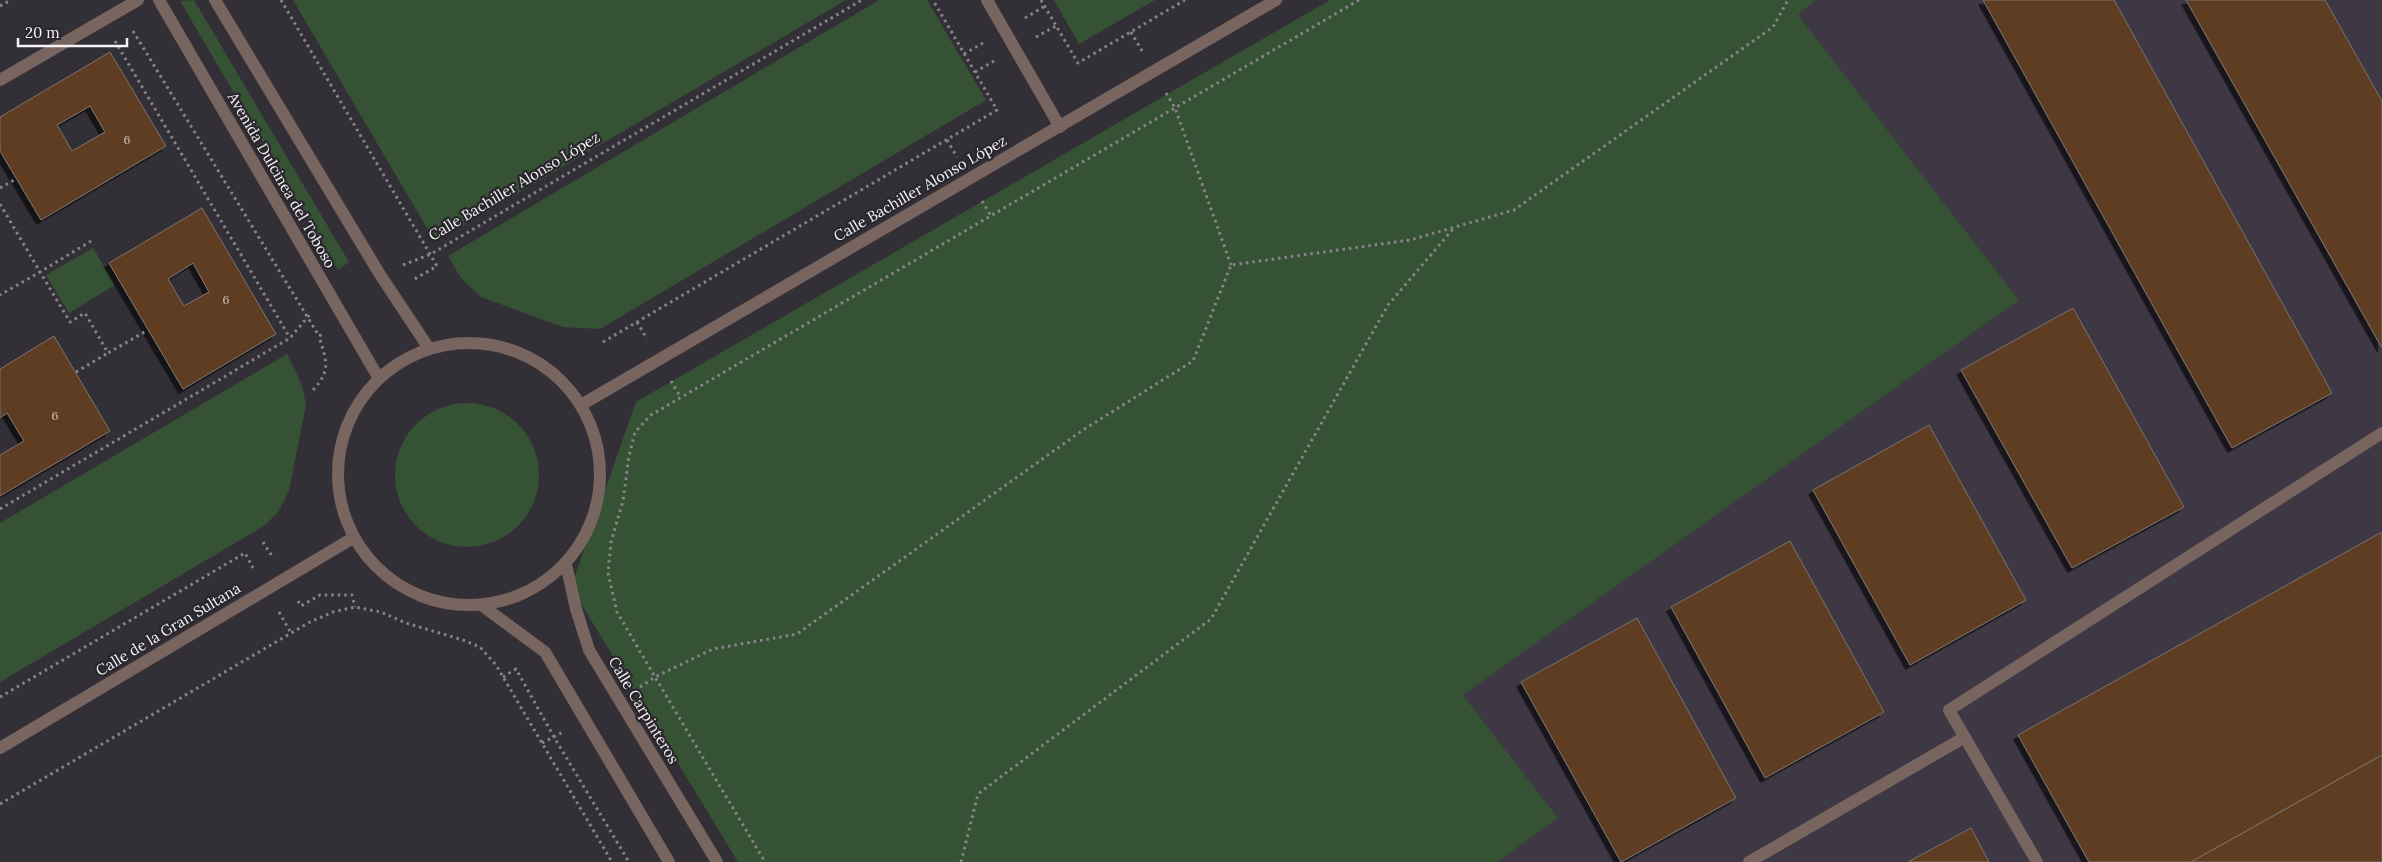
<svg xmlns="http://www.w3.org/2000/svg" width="2382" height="862" font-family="Lora,serif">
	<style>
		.built { fill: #3e3844 }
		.green { fill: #365235 }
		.building { fill: #5f3e22; stroke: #7b746e; fill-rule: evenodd; filter: url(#shadow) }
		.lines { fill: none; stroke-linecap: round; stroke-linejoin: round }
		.path { stroke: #88848a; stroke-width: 3; stroke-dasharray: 2.5 4; stroke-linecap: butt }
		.service { stroke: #79655f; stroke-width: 12 }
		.pedestrian { stroke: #79655f; stroke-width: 12 }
		.minor { stroke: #79655f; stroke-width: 12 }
		.labels { text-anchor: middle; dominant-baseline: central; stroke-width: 4.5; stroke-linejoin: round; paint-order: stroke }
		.number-label { font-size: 12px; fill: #d0c6c2 }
		.street-label { font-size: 15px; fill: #f5f3f7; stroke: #29262c }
	</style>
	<defs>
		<filter id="shadow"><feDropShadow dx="-4.5" dy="4.5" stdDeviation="0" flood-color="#0009"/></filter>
	</defs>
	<rect width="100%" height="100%" fill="#332f36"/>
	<path class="built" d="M1816,0H2382V862H1497L1558,818L1463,695L2019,300L1797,15Z"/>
	<g class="green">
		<path d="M194,0L349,262L338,270L180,1Z"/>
		<path d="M293,0H846L435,242Z"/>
		<path d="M879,0H927L986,100L600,329L563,327L481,297L461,278L448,256Z"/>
		<path d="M1054,0H1155L1079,44Z"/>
		<path d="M1330,0H1816L1798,15L2019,300L1463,695L1558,818L1497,862H738L571,587L636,402Z"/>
		<path d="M93,248L115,285L69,313L46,275Z"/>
		<path d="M287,354L302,385L306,405L289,491L279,511L264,526L0,682V523Z"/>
		<circle cx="467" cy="475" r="72"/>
	</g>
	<g class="building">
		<path d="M1983,0H2114L2332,393L2232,448Z"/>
		<path d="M2186,0H2325L2382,101V348Z"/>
		<path d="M110,52L166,146L41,220L0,151V117ZM90,106L105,132L72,151L57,125Z"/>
		<path d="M202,208L276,334L183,389L109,263ZM193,263L209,292L184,306L168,279Z"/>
		<path d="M2073,308L2184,507L2072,568L1961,370Z"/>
		<path d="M54,336L110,431L0,496V455L24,441L7,413L0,418V369Z"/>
		<path d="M1929,425L2026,600L1910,665L1813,490Z"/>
		<path d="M2382,532V755L2191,862H2089L2018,735Z"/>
		<path d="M1790,541L1884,712L1765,778L1671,607Z"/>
		<path d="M1637,618L1736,798L1621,862L1521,682Z"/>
		<path d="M2382,755V862H2191Z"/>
		<path d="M1971,828L1989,862H1908Z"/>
	</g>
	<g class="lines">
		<g class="path">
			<path d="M281,0L437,266L413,280"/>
			<path d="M1041,0L1078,63L1185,0"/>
			<path d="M1359,0L651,415L635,432L629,456L623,501L611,542L608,573L617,612L655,677L713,649L797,634L1083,430L1193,361L1231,265L1410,240L1514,210L1773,27L1788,0"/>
			<path d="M0,6L11,0"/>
			<path d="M1025,18L1045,6"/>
			<path d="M133,31L319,336L324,333"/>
			<path d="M1131,32L1142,51"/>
			<path d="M1036,37L1056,26"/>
			<path d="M115,41L290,338"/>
			<path d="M964,54L983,43"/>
			<path d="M975,72L994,61"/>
			<path d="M1166,93L1175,108L1231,265"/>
			<path d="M947,140L957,157"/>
			<path d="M0,188L16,179"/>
			<path d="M982,201L991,216"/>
			<path d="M0,204L40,272L0,295"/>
			<path d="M91,241L40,272L70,322L85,313L108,353L148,330"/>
			<path d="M403,265L431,254L862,0"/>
			<path d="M637,322L647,339"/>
			<path d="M603,342L997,110L933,0"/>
			<path d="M76,372L108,353"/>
			<path d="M671,381L681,398"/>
			<path d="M313,390C332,369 326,361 319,336"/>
			<path d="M0,509L290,338L311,313"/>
			<path d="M263,542L272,556"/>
			<path d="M298,601L301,606L320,595H352L355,607"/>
			<path d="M279,612L291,633"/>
			<path d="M503,677L516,669L554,737L629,862"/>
			<path d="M640,687L655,677L765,862"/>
			<path d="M0,697L245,553L253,568"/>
			<path d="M542,743L563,732"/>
			<path d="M0,804L310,622L333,612L355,607L381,612L406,623L463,640L480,647L496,665L612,862"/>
			<path d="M961,862L978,794L1211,619L1388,305L1453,229"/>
		</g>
		<g class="service">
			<path d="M1749,862L1965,737"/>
			<path d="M2037,862L1949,710L2382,433"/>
		</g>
		<path class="pedestrian" d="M0,80L138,0"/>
		<g class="minor">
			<path d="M159,0L378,377"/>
			<path d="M215,0L379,273L428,347"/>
			<path d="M987,0L1060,127"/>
			<circle cx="469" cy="474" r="131"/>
			<path d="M581,405L1276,0"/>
			<path d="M566,564L576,609L589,650L717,862"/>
			<path d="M484,607L545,652L669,862"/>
			<path d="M0,748L353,538"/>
		</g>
	</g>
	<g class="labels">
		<g class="number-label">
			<text x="127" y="139">6</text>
			<text x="226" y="299">6</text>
			<text x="55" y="415">6</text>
		</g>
		<g class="street-label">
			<text transform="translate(282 180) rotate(60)">Avenida Dulcinea del Toboso</text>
			<text transform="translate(514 186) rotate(-31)">Calle Bachiller Alonso López</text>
			<text transform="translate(920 188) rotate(-30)">Calle Bachiller Alonso López</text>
			<text transform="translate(168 629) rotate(-31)">Calle de la Gran Sultana</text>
			<text transform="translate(644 710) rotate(59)">Calle Carpinteros</text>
		</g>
	</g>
	<path d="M18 38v8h109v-8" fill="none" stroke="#f5f3f7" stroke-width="2.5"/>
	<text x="25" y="38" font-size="15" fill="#f5f3f7" stroke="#29262c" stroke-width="4" paint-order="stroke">20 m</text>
</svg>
